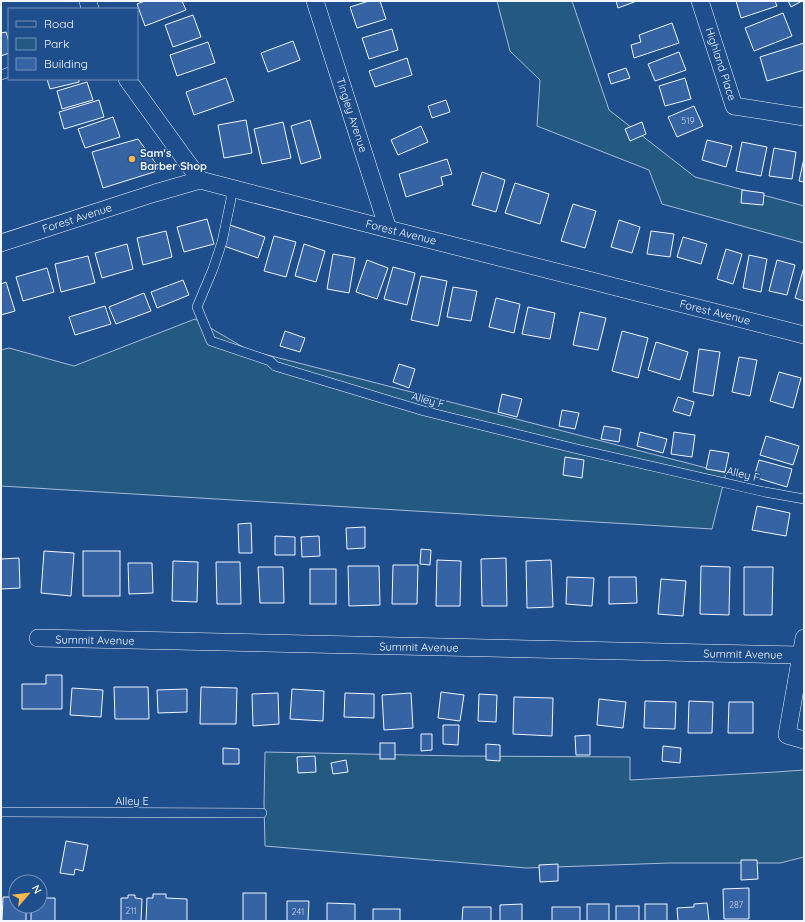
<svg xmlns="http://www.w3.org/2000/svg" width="805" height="922" font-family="Quicksand,sans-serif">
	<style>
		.green { fill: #245a82; stroke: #a8bbd7 }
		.building { fill: #3563a3; stroke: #f2f6ff }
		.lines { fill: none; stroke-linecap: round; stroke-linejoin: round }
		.lane-casing { stroke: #f2f6ff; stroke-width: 10 }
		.street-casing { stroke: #f2f6ff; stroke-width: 18 }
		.lane { stroke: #1f4e8c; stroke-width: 9 }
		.street { stroke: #1f4e8c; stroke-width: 17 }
		.poi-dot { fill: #ffb74d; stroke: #1f4e8c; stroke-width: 1.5 }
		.labels { text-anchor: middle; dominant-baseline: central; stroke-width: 3; stroke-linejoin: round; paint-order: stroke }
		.number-label { font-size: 9px; fill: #c3d1e8 }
		.street-label { font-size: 11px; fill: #f2f6ff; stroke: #1f4e8c }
		.poi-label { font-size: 11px; font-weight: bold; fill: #f2f6ff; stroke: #1f4e8c; text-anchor: start }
	</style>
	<rect width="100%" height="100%" fill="#1f4e8c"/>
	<g class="green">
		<path d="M497,1H572L609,110L695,177L804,206V243L662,204L649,170L537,126L540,80L510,51Z"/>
		<path d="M195,319L248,350L726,473L712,529L1,486V350L9,348L74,366Z"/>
		<path d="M265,752L460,756L630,757V780L776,772L804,770V857L780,863H669L526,868L265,846L264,803Z"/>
	</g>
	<g class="building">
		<path d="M145,1H182L186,10L145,26L137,4Z"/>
		<path d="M369,1H380L386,19L357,28L350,7Z"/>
		<path d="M616,1H637L618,8Z"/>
		<path d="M736,1H775L777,6L741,18Z"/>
		<path d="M788,1H802L791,7Z"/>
		<path d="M783,13L792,36L754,51L745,28Z"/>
		<path d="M193,15L201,37L173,47L165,25Z"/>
		<path d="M672,23L679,43L634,58L631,45L641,42L639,35Z"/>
		<path d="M392,29L398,50L369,59L362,38Z"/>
		<path d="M6,32L9,42V53L1,56V33Z"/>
		<path d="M293,41L300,60L268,72L261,53Z"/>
		<path d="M208,42L215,63L177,76L170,55Z"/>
		<path d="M804,43V70L767,81L760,57Z"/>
		<path d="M679,52L686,70L655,81L648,64Z"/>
		<path d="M407,58L412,75L375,87L369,71Z"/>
		<path d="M626,68L630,78L611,84L608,74Z"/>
		<path d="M226,78L234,101L194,115L186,92Z"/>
		<path d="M685,78L691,99L665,106L659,86Z"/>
		<path d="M47,79H79V82L50,89Z"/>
		<path d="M87,82L93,100L62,109L57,91Z"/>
		<path d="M99,100L104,117L64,129L59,112Z"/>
		<path d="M446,100L450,112L432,118L428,106Z"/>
		<path d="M694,106L703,126L677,137L668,117Z"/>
		<path d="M113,117L120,137L85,148L78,129Z"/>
		<path d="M246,120L252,153L224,158L218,125Z"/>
		<path d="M310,120L321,158L301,164L291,126Z"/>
		<path d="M283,122L291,158L262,164L254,129Z"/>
		<path d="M642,122L646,134L630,141L625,129Z"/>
		<path d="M421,126L428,142L398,155L391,140Z"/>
		<path d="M138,139L157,165L158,167L157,170L154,172L103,188L92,152Z"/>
		<path d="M707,140L732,146L726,167L702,160Z"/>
		<path d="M742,142L767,147L761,176L736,171Z"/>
		<path d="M774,148L796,152L792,179L769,176Z"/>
		<path d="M804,158V182L799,181Z"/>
		<path d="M447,159L452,174L441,177L443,185L406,197L399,174Z"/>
		<path d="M482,172L505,180L496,212L472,205Z"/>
		<path d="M515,183L549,194L540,224L505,213Z"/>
		<path d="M742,190L764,193L763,205L741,203Z"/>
		<path d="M573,204L596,211L585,248L561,241Z"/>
		<path d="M207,219L214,244L184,252L177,227Z"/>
		<path d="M619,220L640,227L632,253L611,247Z"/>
		<path d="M230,225L265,237L258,258L224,246Z"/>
		<path d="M166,231L172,257L143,265L137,238Z"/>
		<path d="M651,231L674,234L670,257L647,254Z"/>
		<path d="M274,236L296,242L286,277L264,271Z"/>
		<path d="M683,237L707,244L701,264L677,257Z"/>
		<path d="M127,244L133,269L102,278L95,253Z"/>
		<path d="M304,244L325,251L316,282L295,276Z"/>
		<path d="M726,249L742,254L733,284L717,279Z"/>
		<path d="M333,254L355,258L349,293L327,289Z"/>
		<path d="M749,255L767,259L761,292L743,288Z"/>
		<path d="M88,256L95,283L61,292L55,264Z"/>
		<path d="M367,260L388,268L377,299L356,292Z"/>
		<path d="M777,260L795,265L787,295L769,291Z"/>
		<path d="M393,267L415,273L407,305L384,299Z"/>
		<path d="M804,267V301L795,298Z"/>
		<path d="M47,268L54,292L23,301L16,277Z"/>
		<path d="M421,276L447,281L438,326L411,320Z"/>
		<path d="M183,280L189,295L157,308L151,292Z"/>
		<path d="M6,282L15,311L1,315V284Z"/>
		<path d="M453,287L477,291L471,321L447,317Z"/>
		<path d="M144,293L151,311L116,324L109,307Z"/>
		<path d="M496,298L520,304L514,333L489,327Z"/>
		<path d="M105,306L111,324L75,335L69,317Z"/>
		<path d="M528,307L555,313L550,339L522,334Z"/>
		<path d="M580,312L606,318L598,350L573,345Z"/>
		<path d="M285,331L305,338L300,352L280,346Z"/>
		<path d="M622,331L648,338L638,378L612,371Z"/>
		<path d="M656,342L688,352L680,380L648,370Z"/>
		<path d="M699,349L720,352L713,396L693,392Z"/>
		<path d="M739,357L757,360L750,396L732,392Z"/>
		<path d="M399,364L415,369L409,388L393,382Z"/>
		<path d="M779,372L801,378L793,408L770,401Z"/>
		<path d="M502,394L522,399L517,417L498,412Z"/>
		<path d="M678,397L694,402L690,416L673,411Z"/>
		<path d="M562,410L579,413L575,429L559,426Z"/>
		<path d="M604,426L621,429L619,442L601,439Z"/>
		<path d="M640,432L667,439L663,453L637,446Z"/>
		<path d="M674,432L695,435L692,457L671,454Z"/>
		<path d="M766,436L799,446L793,465L760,455Z"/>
		<path d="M710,450L729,453L725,472L706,469Z"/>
		<path d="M565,457L584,460L582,478L563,475Z"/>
		<path d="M759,460L792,469L787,487L754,477Z"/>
		<path d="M757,506L790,513L786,536L752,530Z"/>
		<path d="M251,523L252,553H239L238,524Z"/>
		<path d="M365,527V548L347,549L346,528Z"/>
		<path d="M275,536L295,537V555H275Z"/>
		<path d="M319,536L320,556L302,557L301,537Z"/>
		<path d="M421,549L431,550L430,565L420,564Z"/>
		<path d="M44,551L74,553L71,596L41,593Z"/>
		<rect x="83" y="551" width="37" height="45"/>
		<path d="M19,558L20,588L1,589V559Z"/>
		<path d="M506,558L507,606H482L481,559Z"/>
		<path d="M437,560L461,561L460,606H436Z"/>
		<path d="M551,560L553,607L527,608L526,561Z"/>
		<path d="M173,561L198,562L197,602L172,601Z"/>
		<path d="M216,562H240L241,604H217Z"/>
		<path d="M128,563H152L153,593L129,594Z"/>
		<path d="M393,565H418L417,604H392Z"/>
		<path d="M348,566H379L380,605L349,606Z"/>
		<path d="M701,566L730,567L729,615L700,614Z"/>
		<path d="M258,567H283L284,603H260Z"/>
		<path d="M744,567H773L772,615H744Z"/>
		<rect x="310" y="569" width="26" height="35"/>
		<path d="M567,577L594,578L592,606L566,604Z"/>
		<path d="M609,577H636L637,603L609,604Z"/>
		<path d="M661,579L686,581L683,616L658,614Z"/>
		<path d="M46,675H62V709H22V684H46Z"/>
		<path d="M114,687H148L149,719H115Z"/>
		<path d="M201,687L237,688L236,724H200Z"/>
		<path d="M72,688L103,690L101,717L70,715Z"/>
		<path d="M187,689V712L158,713L157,690Z"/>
		<path d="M292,689L324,691L323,721L290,719Z"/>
		<path d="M441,692L464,695L460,721L438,718Z"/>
		<path d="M278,693L279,724L253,726L252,694Z"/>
		<path d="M345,693L374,694V718L344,717Z"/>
		<path d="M411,693L413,728L384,730L382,695Z"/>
		<path d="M479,694L497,695L496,722L478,721Z"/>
		<path d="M514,697L553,698L552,736L513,734Z"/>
		<path d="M599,699L626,702L623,728L597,725Z"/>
		<path d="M645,701L676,702L675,729L644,728Z"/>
		<path d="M689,701L713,702L712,733H688Z"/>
		<path d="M729,702H753V733H728Z"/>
		<path d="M443,725H459L458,745L443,744Z"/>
		<path d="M421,734H432V750L421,751Z"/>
		<path d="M590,735V755H576L575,736Z"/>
		<rect x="380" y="743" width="15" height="16"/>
		<path d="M486,744L500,745V761L486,760Z"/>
		<path d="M663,746L681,748L680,763L662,761Z"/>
		<path d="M223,748L239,749V764H223Z"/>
		<path d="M315,756L316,772L298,773L297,757Z"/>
		<path d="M346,760L348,772L333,774L331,763Z"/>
		<path d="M66,841L88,845L83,871L75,869L74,875L60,873Z"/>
		<path d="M741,860H757L758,879L741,880Z"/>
		<path d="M558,864V881L540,882L539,865Z"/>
		<path d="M749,888V919H724L723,889Z"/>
		<rect x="243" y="893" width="23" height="28"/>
		<path d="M153,894H166V898L187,899V921H146L147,898H153Z"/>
		<path d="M128,895H135V898L142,899L141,921H121V898H128Z"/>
		<path d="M3,897H16V906H26V921H2Z"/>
		<path d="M40,898H55V921H31V906H40Z"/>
		<path d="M287,901H309L308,921H287Z"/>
		<path d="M327,903L355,904V921H327Z"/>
		<path d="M707,903L709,921H678L677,908L694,907V904Z"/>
		<path d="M522,904V921H500V905Z"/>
		<rect x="587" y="904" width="22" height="17"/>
		<rect x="645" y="904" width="22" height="17"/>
		<rect x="616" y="906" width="23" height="15"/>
		<path d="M463,907H491V921H462Z"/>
		<rect x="552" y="907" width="28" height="14"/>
		<rect x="373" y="909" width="27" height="12"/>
	</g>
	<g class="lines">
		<defs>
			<g id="lane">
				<path d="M1,75L9,72"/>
				<path d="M230,187L231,199L222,242L213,269L197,307L211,341L270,361L275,366L424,411L577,449L765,492L804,499"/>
				<path d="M1,812L262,813"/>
			</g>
			<g id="street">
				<path d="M88,1L90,9"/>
				<path d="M315,1L388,229"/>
				<path d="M700,1L734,106L804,117"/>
				<path d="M127,79L200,180"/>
				<path d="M1,243L155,193L200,180L388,229L804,335"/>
				<path d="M38,638L801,655"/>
				<path d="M804,638L787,735L804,740"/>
			</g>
		</defs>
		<use href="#lane" class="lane-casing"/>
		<use href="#street" class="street-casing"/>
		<use href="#lane" class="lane"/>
		<use href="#street" class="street"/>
	</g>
	<circle class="poi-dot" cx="132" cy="159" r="4"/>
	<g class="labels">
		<g class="number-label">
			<text x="688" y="120">519</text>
			<text x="736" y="904">287</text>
			<text x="131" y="910">211</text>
			<text x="298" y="911">241</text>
		</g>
		<g class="street-label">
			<text transform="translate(721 64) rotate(72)">Highland Place</text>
			<text transform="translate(352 115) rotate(72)">Tingley Avenue</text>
			<text transform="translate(77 218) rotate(-18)">Forest Avenue</text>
			<text transform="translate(401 232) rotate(14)">Forest Avenue</text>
			<text transform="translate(715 312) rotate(14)">Forest Avenue</text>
			<text transform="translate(428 400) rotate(15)">Alley F</text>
			<text transform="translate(743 474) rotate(13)">Alley F</text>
			<text transform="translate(95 640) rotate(1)">Summit Avenue</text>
			<text transform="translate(419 647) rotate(1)">Summit Avenue</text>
			<text transform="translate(743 654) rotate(1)">Summit Avenue</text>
			<text x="132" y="801">Alley E</text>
		</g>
		<g class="poi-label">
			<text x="140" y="153">Sam's<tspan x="140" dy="13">Barber Shop</tspan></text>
		</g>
	</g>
	<rect width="805" height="922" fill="none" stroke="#f2f6ff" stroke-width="4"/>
	<rect x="8" y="8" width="130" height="72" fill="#1f4e8c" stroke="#7391ba"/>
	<rect x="16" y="21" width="20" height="6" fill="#1f4e8c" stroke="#7391ba"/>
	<text x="44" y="28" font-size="12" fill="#f2f6ff">Road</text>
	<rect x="16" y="38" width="20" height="12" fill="#245a82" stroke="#7391ba"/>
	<text x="44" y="48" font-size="12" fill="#f2f6ff">Park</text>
	<rect x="16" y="58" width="20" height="12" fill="#3563a3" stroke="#7391ba"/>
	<text x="44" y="68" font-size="12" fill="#f2f6ff">Building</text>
	<g transform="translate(28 894) rotate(62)"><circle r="19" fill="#1f4e8c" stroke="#7391ba"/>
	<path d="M0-3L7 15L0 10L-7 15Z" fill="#ffb74d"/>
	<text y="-6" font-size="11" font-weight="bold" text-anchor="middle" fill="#f2f6ff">N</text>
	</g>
</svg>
